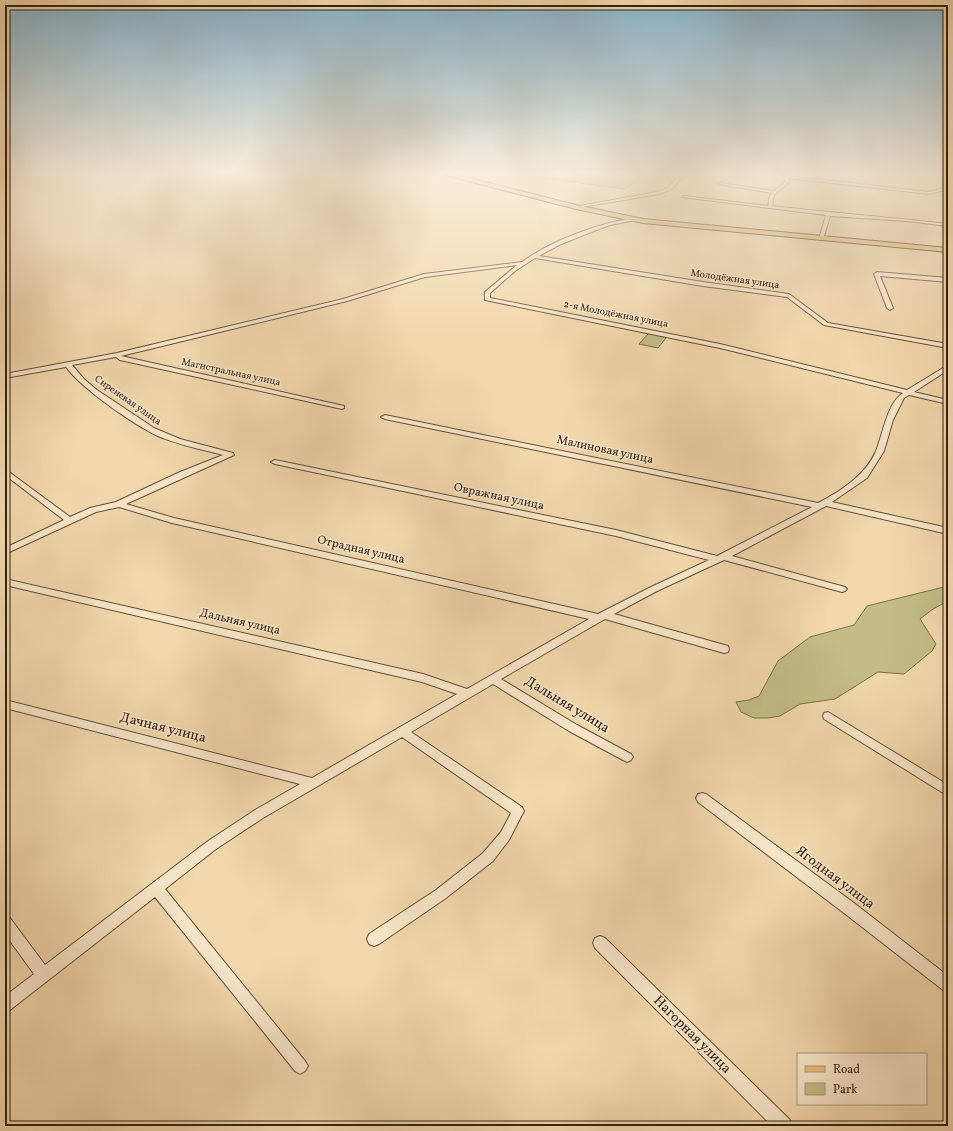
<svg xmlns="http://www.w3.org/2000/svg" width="953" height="1131" font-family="Vollkorn,serif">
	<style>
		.green { fill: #c3bc84; stroke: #7b6f4c }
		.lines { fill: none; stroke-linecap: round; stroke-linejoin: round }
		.minor-casing { stroke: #634f3a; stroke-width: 2 }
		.primary-casing { stroke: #332214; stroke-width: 2 }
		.minor { fill: #f7e5c9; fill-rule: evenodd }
		.primary { fill: #e9bc76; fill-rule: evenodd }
		.labels { text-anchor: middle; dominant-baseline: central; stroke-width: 3; stroke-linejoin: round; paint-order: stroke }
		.far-street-label { font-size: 10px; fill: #332214; stroke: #f7e5c9 }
		.street-label { font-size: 12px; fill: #332214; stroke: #f7e5c9 }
		.near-street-label { font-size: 14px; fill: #332214; stroke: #f7e5c9 }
	</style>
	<rect width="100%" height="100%" fill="#f2d7ac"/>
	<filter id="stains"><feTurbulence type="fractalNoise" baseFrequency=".005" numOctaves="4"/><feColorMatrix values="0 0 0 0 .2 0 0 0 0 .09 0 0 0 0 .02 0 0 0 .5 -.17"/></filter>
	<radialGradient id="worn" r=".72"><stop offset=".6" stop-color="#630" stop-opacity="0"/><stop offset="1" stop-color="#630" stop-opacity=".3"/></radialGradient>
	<g class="green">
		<path d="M522,175H645L624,189Z"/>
		<path d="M649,333L664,336L666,338L658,348L639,344Z"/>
		<path d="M948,586V601L933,609L920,619L936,644L932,651L904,674L878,672L835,699L800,704L780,716L768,718H754L741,712L736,702L749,700L759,696L778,661L810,637L854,625L867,606Z"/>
	</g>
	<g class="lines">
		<defs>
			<g id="minor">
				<path d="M667,175H671L676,180L680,175H685L670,190L659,194L576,208L574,207L657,192L668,188L674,182L672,181Z"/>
				<path d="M781,175L929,192L948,187V189L929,194L788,178L789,182L774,195L772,206C831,213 890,217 948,224V226L907,221L830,216L823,239L821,240L819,239L826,215L682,197L684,196L768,206L770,195L772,193L718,184L720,183L774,191L786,181Z"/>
				<path d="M913,175H922L923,176L921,177Z"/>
				<path d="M633,218L635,220L610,225L591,232L559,245L539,256L703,282L789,294L828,323L948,344V348L824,325L787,297L703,286L535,258L515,271L490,293V298L720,344L907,390L948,365V370L914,392L948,400V404L909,395L904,398L893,420L884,451L867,478L832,502L948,528V534L826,506L732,556L845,587L847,589L845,591L842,592L724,560L657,591L614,614L728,646L729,649L728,652L724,653L605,619L501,679L577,725L631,754L633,757L631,760L627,762L623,760L569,731L493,684L411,732L522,807L524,811L509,840L493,861L446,898L379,944L374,946L369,944L367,939L369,934L436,890L483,853L501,832L511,813L402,737L263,818L216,849L165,889L305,1061L308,1066L305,1071L300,1074L295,1071L155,897L10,1010L5,1012V996L34,974L5,934V916L10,918L45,965L208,841L255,810L300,784L5,708V700L312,778L457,694L422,682L5,585V579L423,674L467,689L589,619L172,523L119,507L96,512L5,554V548L64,520L5,475V469L70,517L90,508L116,502L180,472L223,455C201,449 179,445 158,436C134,425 81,388 66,367L5,378V374L117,353L343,299L424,274L522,262C546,245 577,232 606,224C615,221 624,220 633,218ZM517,265L485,292V300L720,348L903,393C887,403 883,434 876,451C866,475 841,491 818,503L385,415L381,417L385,419L812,507L717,556L616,530L275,460L271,462L275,464L616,536L709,560L651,587L598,614L174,518L126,504L234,455L233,453L180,439L154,428L97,390L84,379L72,365L116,357L120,360L342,409L344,408V406L121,356L347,301L425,277Z"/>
				<path d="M877,272L948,278V282L880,276L893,308L890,310L887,308L874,274Z"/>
				<path d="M828,712L948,785V796L824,719L823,716L824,713Z"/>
				<path d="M702,793L706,794L854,903L948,976V992L943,990L844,913L698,802L696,798L698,794Z"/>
				<path d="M600,936L605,938L790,1120L792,1126H772L595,948L593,943L595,938Z"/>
			</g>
			<path id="primary" d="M445,175H457L576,205L643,219L948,248V252L643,223L576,209Z"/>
		</defs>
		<use href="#minor" class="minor-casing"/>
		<use href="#primary" class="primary-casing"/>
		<use href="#minor" class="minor"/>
		<use href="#primary" class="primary"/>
	</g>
	<linearGradient id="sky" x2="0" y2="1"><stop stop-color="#89b6d0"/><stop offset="0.52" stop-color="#f9edda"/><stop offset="1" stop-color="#f9edda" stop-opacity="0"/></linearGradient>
	<rect width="953" height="334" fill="url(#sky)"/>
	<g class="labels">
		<g class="far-street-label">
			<text transform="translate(735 279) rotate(8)">Молодёжная улица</text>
			<text transform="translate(616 314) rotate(11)">2-я Молодёжная улица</text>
			<text transform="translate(231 372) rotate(12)">Магистральная улица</text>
			<text transform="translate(128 400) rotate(35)">Сиреневая улица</text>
		</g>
		<g class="street-label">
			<text transform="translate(605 450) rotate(12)">Малиновая улица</text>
			<text transform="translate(499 497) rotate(12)">Овражная улица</text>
			<text transform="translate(361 550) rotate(13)">Отрадная улица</text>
			<text transform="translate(240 622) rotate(13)">Дальняя улица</text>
		</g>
		<g class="near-street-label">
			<text transform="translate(567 705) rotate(31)">Дальняя улица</text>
			<text transform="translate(163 728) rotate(14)">Дачная улица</text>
			<text transform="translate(835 878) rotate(37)">Ягодная улица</text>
			<text transform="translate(692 1035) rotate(45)">Нагорная улица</text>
		</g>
	</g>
	<rect width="953" height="1131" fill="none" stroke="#f2d7ac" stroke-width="20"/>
	<rect x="6" y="6" width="941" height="1119" fill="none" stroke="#332214" stroke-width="2"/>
	<rect x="10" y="10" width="933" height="1111" fill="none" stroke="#332214"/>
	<rect x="797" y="1053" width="130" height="52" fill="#f7e5c9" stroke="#a99781"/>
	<rect x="805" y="1066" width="20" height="6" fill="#e9bc76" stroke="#a99781"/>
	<text x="833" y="1073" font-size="12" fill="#332214">Road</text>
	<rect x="805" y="1083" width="20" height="12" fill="#c3bc84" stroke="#a99781"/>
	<text x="833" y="1093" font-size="12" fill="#332214">Park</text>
	<rect width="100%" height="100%" filter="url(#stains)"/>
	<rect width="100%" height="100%" fill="url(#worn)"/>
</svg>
